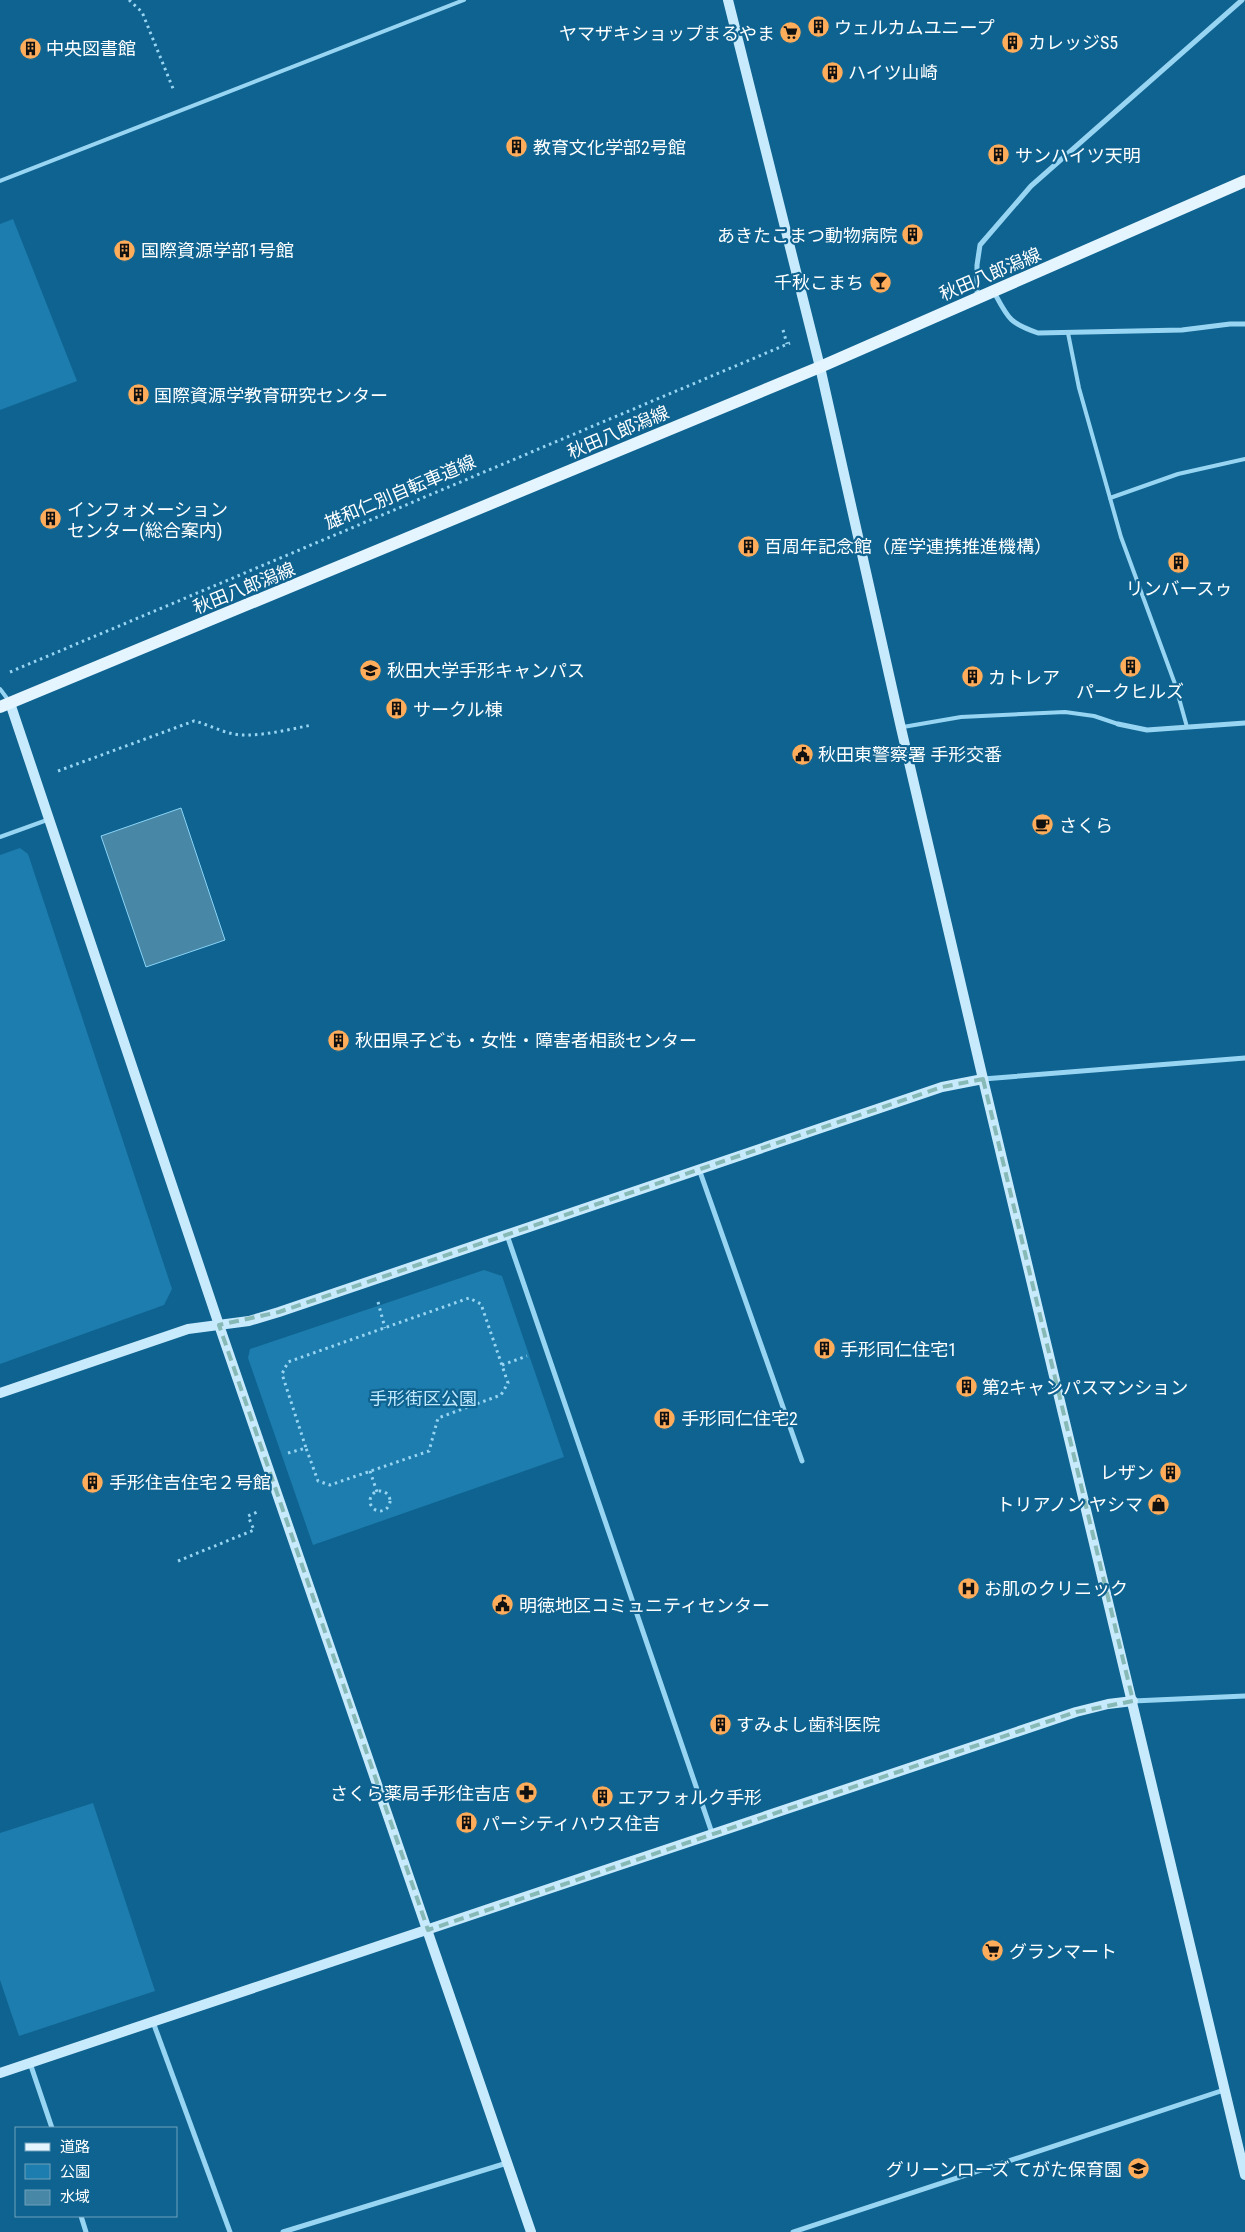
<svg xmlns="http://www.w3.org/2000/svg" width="1245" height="2232" font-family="'Roboto Condensed','Noto Sans JP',sans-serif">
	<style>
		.green { fill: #1d7dae }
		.water { fill: #4987a7; stroke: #89d4f7 }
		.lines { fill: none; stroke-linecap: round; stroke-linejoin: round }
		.path { stroke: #98d5f3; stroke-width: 3; stroke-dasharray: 2.5 4; stroke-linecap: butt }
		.lane { stroke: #98d5f3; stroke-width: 4 }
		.street { stroke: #98d5f3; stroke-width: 5 }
		.secondary { stroke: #c8eafd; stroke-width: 10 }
		.primary { stroke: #e5f5ff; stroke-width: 12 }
		.marked { fill: none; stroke: #87bab6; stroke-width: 4; stroke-dasharray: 10 6; stroke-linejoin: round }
		.labels { text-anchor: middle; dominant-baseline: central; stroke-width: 4.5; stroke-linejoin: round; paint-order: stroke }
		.poi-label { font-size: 18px; fill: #fff; stroke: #0f6390; text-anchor: start }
		.street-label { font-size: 18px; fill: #fff; stroke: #0f6390 }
		.park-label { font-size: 18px; fill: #c0e9fe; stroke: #0f6390 }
	</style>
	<rect width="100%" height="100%" fill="#0f6390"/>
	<g class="green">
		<path d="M13,219L77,381L0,410V224Z"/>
		<path d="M20,848L28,854L172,1289L164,1305L0,1364V855Z"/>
		<path d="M484,1270L502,1276L564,1457L313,1545L248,1358L250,1349Z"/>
		<path d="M93,1803L155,1991L19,2036L0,1980V1833Z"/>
	</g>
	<path class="water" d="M181,808L225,940L146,967L101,836Z"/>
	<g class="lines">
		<g class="path">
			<path d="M129,0L142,12L174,91"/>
			<path d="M783,330L787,344"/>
			<path d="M10,672L790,343"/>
			<path d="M58,771L194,721C211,725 228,736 246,735C268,735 291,729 312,725"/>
			<path d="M378,1302L385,1328"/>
			<path d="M502,1365L527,1356"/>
			<path d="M288,1453L306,1448L318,1481L330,1485L429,1451L438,1418L501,1395L508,1383L481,1304L469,1298L288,1362L282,1374L306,1448"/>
			<path d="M370,1471L377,1492"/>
			<circle cx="380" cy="1501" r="10"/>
			<path d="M178,1561L254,1530L248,1516L260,1511"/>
		</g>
		<g class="lane">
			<path d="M0,181L464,0"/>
			<path d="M1068,333L1079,388L1110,498L1121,537L1175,684L1187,727"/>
			<path d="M1110,498L1178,474L1245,459"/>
			<path d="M0,689L9,701"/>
			<path d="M903,727L961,717L1065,712L1094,716L1118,724"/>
			<path d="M0,837L47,820"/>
		</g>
		<g class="street">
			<path d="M994,292C1008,318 1009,323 1038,333L1182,330L1230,324H1245"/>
			<path d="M977,298V265L980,245L1031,186L1242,0"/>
			<path d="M1118,724L1147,730L1245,723"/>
			<path d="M983,1079L1245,1058"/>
			<path d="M699,1169L802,1461"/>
			<path d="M507,1235L712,1833"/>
			<path d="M1133,1701L1245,1696"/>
			<path d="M153,2022L230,2232"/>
			<path d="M30,2063L52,2128"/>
			<path d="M81,2216L86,2232"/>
			<path d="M283,2232L507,2163"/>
			<path d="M793,2232L1224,2090"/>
		</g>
		<g class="secondary">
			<path d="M728,0L820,367L901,728L983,1079L1245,2175"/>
			<path d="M10,703L219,1325L531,2232"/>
			<path d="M0,1393L188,1329L249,1321L279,1312L942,1087L983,1079"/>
			<path d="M0,2073L1076,1712L1108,1704L1133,1701"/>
		</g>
		<path class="primary" d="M0,707L820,367L1245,181"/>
	</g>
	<path class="marked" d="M983,1079L1133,1701L1076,1712L428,1930L219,1325L279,1312L942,1087Z"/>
	<defs>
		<symbol id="building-disc" viewBox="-11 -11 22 22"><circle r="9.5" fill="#ffac5b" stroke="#0f6390"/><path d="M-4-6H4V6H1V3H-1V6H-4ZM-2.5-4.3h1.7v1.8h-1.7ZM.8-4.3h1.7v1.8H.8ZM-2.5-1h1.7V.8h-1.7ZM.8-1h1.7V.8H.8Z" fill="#111"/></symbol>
		<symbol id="supermarket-disc" viewBox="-11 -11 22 22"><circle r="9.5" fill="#ffac5b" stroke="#0f6390"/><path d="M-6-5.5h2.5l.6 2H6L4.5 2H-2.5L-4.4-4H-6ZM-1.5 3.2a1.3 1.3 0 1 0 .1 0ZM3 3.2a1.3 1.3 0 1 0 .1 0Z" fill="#111"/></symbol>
		<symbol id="bar-disc" viewBox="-11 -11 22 22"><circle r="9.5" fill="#ffac5b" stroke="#0f6390"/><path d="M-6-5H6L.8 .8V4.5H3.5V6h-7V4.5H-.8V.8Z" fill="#111"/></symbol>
		<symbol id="university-disc" viewBox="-11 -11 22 22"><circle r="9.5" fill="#ffac5b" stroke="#0f6390"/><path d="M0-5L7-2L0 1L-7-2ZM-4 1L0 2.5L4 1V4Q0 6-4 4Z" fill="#111"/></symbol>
		<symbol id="civic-disc" viewBox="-11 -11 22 22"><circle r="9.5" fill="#ffac5b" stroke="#0f6390"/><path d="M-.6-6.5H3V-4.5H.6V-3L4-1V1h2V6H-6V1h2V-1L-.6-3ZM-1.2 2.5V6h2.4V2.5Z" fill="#111"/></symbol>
		<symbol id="cafe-disc" viewBox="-11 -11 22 22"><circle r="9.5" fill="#ffac5b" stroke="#0f6390"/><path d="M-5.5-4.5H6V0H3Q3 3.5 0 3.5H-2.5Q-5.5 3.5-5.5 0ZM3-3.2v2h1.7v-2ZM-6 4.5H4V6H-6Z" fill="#111"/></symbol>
		<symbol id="shop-disc" viewBox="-11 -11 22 22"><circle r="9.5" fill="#ffac5b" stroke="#0f6390"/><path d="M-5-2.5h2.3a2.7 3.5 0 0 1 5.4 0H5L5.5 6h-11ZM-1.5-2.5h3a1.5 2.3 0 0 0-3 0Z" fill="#111"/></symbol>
		<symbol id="hospital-disc" viewBox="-11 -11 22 22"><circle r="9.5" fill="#ffac5b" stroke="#0f6390"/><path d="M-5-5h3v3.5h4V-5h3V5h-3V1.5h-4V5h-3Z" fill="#111"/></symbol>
		<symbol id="pharmacy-disc" viewBox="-11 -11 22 22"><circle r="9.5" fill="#ffac5b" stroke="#0f6390"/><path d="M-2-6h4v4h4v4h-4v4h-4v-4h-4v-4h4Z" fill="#111"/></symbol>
		<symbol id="school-disc" viewBox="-11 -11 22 22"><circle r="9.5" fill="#ffac5b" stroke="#0f6390"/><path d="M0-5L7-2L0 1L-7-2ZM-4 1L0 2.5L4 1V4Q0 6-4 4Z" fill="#111"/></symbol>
	</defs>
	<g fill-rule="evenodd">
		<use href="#building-disc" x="806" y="14" width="25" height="25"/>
		<use href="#supermarket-disc" x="778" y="20" width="25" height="25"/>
		<use href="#building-disc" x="1000" y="30" width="25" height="25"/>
		<use href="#building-disc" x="18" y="36" width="25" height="25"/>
		<use href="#building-disc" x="820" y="60" width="25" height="25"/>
		<use href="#building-disc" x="504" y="134" width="25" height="25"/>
		<use href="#building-disc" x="986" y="142" width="25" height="25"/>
		<use href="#building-disc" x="900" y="222" width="25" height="25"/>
		<use href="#building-disc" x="112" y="238" width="25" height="25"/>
		<use href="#bar-disc" x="868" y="270" width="25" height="25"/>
		<use href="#building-disc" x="126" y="382" width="25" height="25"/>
		<use href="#building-disc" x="38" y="506" width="25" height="25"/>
		<use href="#building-disc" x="736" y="534" width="25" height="25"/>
		<use href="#building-disc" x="1166" y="550" width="25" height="25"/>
		<use href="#building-disc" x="1118" y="654" width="25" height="25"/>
		<use href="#university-disc" x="358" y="658" width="25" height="25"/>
		<use href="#building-disc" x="960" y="664" width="25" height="25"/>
		<use href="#building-disc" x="384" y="696" width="25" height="25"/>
		<use href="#civic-disc" x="790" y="742" width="25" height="25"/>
		<use href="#cafe-disc" x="1030" y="812" width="25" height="25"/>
		<use href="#building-disc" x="326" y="1028" width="25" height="25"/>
		<use href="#building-disc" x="812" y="1336" width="25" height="25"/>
		<use href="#building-disc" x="954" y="1374" width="25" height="25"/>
		<use href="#building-disc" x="652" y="1406" width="25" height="25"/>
		<use href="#building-disc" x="1158" y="1460" width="25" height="25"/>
		<use href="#building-disc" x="80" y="1470" width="25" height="25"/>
		<use href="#shop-disc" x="1146" y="1492" width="25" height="25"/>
		<use href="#hospital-disc" x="956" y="1576" width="25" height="25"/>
		<use href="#civic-disc" x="490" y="1592" width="25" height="25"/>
		<use href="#building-disc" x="708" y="1712" width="25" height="25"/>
		<use href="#pharmacy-disc" x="514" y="1780" width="25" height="25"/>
		<use href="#building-disc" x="590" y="1784" width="25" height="25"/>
		<use href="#building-disc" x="454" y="1810" width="25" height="25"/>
		<use href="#supermarket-disc" x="980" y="1938" width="25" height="25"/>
		<use href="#school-disc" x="1126" y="2156" width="25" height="25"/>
	</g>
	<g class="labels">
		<g class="poi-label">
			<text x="834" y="27">ウェルカムユニープ</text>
			<text x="775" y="33" text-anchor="end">ヤマザキショップまるやま</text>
			<text x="1028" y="42">カレッジS5</text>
			<text x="46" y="48">中央図書館</text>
			<text x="848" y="72">ハイツ山崎</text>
			<text x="533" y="147">教育文化学部2号館</text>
			<text x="1015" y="155">サンハイツ天明</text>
			<text x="897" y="235" text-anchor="end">あきたこまつ動物病院</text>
			<text x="141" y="250">国際資源学部1号館</text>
			<text x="864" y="282" text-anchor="end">千秋こまち</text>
			<text x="154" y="395">国際資源学教育研究センター</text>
			<text x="67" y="509">インフォメーション<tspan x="67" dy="21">センター(総合案内)</tspan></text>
			<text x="764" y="546">百周年記念館（産学連携推進機構）</text>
			<text x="1179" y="588" text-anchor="middle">リンバースゥ</text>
			<text x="387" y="670">秋田大学手形キャンパス</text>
			<text x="988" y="677">カトレア</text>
			<text x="1130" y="691" text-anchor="middle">パークヒルズ</text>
			<text x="413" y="709">サークル棟</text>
			<text x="818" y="754">秋田東警察署 手形交番</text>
			<text x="1059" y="825">さくら</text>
			<text x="355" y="1040">秋田県子ども・女性・障害者相談センター</text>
			<text x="840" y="1349">手形同仁住宅1</text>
			<text x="982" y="1387">第2キャンパスマンション</text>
			<text x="681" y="1418">手形同仁住宅2</text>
			<text x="1154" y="1472" text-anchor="end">レザン</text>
			<text x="109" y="1482">手形住吉住宅２号館</text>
			<text x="1143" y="1504" text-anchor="end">トリアノン ヤシマ</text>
			<text x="984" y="1588">お肌のクリニック</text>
			<text x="519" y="1605">明徳地区コミュニティセンター</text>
			<text x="736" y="1724">すみよし歯科医院</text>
			<text x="510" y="1793" text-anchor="end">さくら薬局手形住吉店</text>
			<text x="618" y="1797">エアフォルク手形</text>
			<text x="482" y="1823">パーシティハウス住吉</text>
			<text x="1009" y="1951">グランマート</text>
			<text x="1122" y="2169" text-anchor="end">グリーンローズ てがた保育園</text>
		</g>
		<g class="street-label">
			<text transform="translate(990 274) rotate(-23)">秋田八郎潟線</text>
			<text transform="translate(618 432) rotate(-23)">秋田八郎潟線</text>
			<text transform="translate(400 492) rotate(-23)">雄和仁別自転車道線</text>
			<text transform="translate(244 588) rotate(-22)">秋田八郎潟線</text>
		</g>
		<g class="park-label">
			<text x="423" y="1398">手形街区公園</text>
		</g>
	</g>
	<rect x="15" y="2127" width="162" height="90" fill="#0f6390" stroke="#6fa1bc"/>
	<rect x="25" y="2143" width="25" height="8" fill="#e5f5ff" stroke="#6fa1bc"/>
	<text x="60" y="2152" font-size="15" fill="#ffffff">道路</text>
	<rect x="25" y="2164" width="25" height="15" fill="#1d7dae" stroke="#6fa1bc"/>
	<text x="60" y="2177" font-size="15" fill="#ffffff">公園</text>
	<rect x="25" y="2190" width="25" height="15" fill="#4987a7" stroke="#6fa1bc"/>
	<text x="60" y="2202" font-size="15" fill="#ffffff">水域</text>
</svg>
